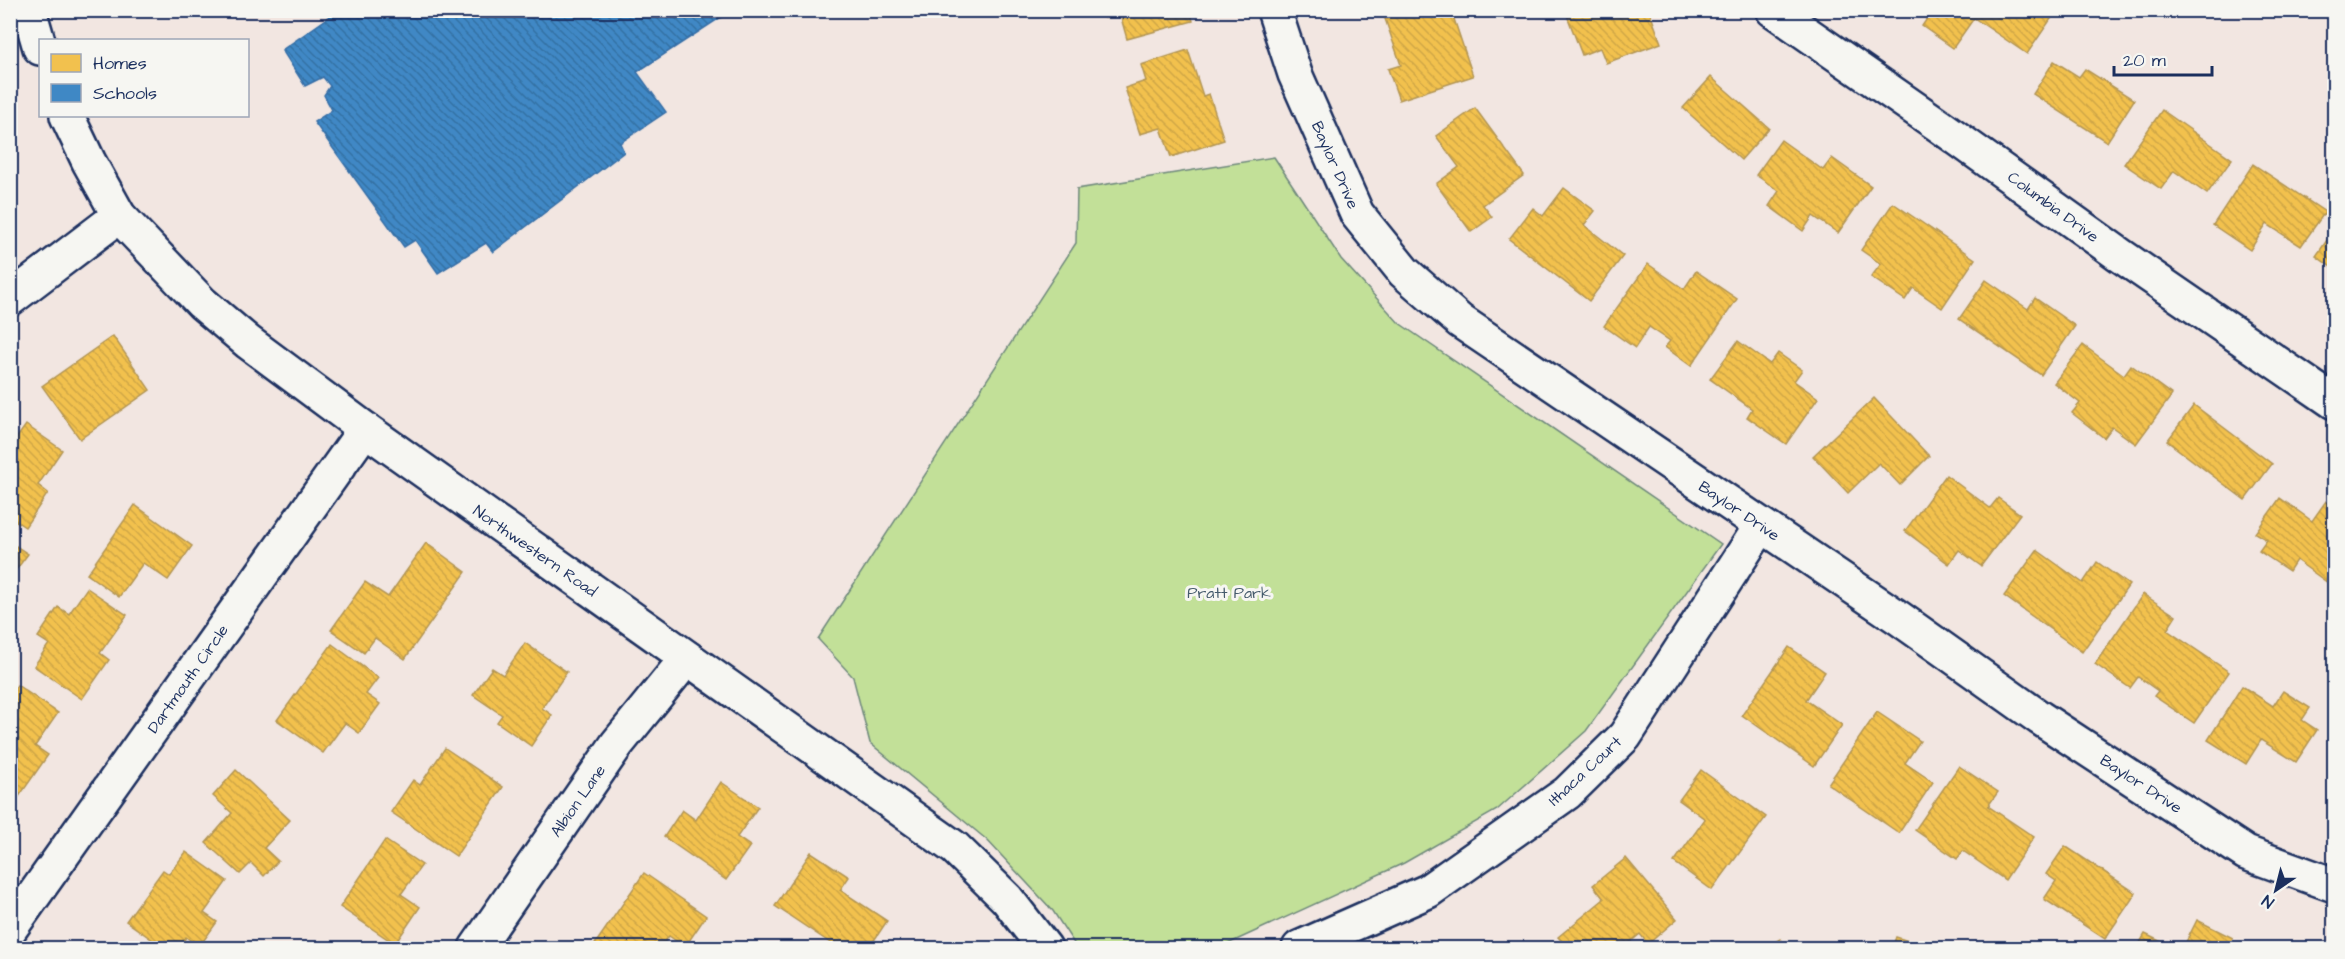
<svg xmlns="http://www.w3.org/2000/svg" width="2345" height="959" font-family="'Architects Daughter',sans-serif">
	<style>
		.green { fill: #c2e098; stroke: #6e887b; stroke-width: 1.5 }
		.homes { fill: url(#homes-back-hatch); stroke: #b29553; stroke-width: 1.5 }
		.schools { fill: url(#schools-back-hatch); stroke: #346da6; stroke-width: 1.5 }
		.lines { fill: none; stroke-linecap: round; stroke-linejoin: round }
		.street-casing { stroke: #1b2f5e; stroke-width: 38 }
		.secondary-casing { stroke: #1b2f5e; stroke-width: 38 }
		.street { stroke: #f6f6f2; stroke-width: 33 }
		.secondary { stroke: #f6f6f2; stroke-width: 33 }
		.labels { text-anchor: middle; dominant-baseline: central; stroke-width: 6; stroke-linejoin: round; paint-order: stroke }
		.street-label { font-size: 16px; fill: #1b2f5e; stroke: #f6f6f2 }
		.park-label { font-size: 16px; fill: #455b6c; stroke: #f6f6f2 }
	</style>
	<defs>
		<pattern id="homes-back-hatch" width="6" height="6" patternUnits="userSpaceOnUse" patternTransform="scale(1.5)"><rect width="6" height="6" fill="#f2c14e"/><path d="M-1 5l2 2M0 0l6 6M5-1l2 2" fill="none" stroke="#cfa646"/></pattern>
		<pattern id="schools-back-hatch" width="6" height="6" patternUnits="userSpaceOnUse" patternTransform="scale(1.5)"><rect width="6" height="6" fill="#3f88c5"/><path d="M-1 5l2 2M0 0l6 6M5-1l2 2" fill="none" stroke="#3470a3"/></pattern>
	</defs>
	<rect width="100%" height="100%" fill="#f2e6e1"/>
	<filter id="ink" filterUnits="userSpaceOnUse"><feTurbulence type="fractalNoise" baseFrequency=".0167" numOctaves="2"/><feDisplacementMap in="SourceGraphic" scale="12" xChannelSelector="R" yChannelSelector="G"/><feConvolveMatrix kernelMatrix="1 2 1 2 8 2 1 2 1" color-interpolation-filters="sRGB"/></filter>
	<g filter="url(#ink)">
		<path class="green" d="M1274,157L1341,259L1399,323L1721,544L1586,731L1497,810L1404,863L1219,948H1077L1053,911L987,840L870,743L853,677L818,639L1076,243L1077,189Z"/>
		<g class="homes">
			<path d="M1102,10H1190L1193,21L1127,39L1120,14L1105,18Z"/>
			<path d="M1390,10H1451L1473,76L1399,100L1388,69L1401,65L1383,13Z"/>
			<path d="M1565,10H1649L1661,43L1606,63L1600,48L1582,55Z"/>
			<path d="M1933,10H2051L2055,13L2027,54L1974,18L1953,48L1922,26Z"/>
			<path d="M1188,50L1203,96L1209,94L1224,140L1171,157L1161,128L1140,134L1125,88L1146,81L1141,65Z"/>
			<path d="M2054,61L2079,77L2085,69L2134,100L2107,142L2033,94Z"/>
			<path d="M1711,77L1769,128L1741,160L1683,108Z"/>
			<path d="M1475,108L1524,175L1483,205L1492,217L1471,232L1436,184L1459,167L1436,136Z"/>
			<path d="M2162,110L2232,159L2207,194L2174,171L2161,189L2124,164Z"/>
			<path d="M1781,140L1823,170L1832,158L1871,186L1838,233L1813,216L1803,231L1769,206L1779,191L1756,175Z"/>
			<path d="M2253,164L2325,212L2301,246L2267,224L2250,250L2213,225Z"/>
			<path d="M1564,188L1595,211L1584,225L1623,256L1589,301L1509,239L1533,208L1543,216Z"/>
			<path d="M1893,203L1975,259L1942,308L1913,288L1905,300L1871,277L1881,264L1861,250Z"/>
			<path d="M2334,230V269L2316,256Z"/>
			<path d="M1648,264L1684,289L1696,271L1737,299L1691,366L1665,347L1670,341L1649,327L1635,348L1604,326Z"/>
			<path d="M1986,280L2028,309L2035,298L2075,326L2041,375L1959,319Z"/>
			<path d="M113,336L150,390L80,439L42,386Z"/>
			<path d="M1738,341L1770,364L1778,353L1802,370L1794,381L1818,398L1786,444L1747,417L1752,409L1710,379Z"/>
			<path d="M2083,345L2124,375L2131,365L2172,395L2136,444L2112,427L2104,438L2072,413L2080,403L2054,383Z"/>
			<path d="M1874,398L1929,456L1900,485L1879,463L1848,493L1813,456Z"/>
			<path d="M2194,405L2272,464L2245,500L2167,441Z"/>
			<path d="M26,425L62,450L38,485L48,493L25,527L10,517V447Z"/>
			<path d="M1946,475L1990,508L1998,498L2020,514L1981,566L1959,550L1949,564L1905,531Z"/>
			<path d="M2280,498L2312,521L2326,501L2334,507V574L2328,583L2296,560L2289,571L2259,551L2267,540L2255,533Z"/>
			<path d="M135,505L192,546L168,580L143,563L119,597L87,574Z"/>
			<path d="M10,542L28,554L10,578Z"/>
			<path d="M426,543L466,572L405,659L375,638L364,653L331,630L365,582L388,597Z"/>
			<path d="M2037,550L2083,583L2097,562L2129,585L2082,652L2004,596Z"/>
			<path d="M87,588L127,615L100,653L109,660L82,699L34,666L49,644L38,637L58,607L69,614Z"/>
			<path d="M2143,594L2176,616L2167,630L2229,672L2194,723L2154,696L2158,691L2138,677L2130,688L2095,664Z"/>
			<path d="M525,643L567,672L542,708L552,715L531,746L497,722L502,715L473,695L492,668L503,675Z"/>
			<path d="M332,644L378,678L366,694L380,704L359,733L345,723L323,753L277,720Z"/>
			<path d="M1789,647L1825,672L1806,700L1842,725L1814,766L1742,715Z"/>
			<path d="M17,685L58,713L35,746L48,755L18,798L10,792V695Z"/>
			<path d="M2242,686L2273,706L2283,691L2310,708L2302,720L2317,730L2296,762L2261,740L2246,764L2208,740Z"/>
			<path d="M1877,712L1920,741L1905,763L1933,782L1899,833L1828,784Z"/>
			<path d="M445,748L503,787L456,856L391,812L413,780L420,785Z"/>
			<path d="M1959,766L1998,792L1988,806L2034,837L2005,880L1963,851L1957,859L1915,830Z"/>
			<path d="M236,770L290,820L264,848L278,861L264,876L251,863L240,874L206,843L232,813L213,796Z"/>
			<path d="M1701,770L1766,817L1712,890L1674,862L1705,819L1679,800Z"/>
			<path d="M721,782L758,807L737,837L750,846L726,880L664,837L682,810L696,820Z"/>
			<path d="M385,840L422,865L401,894L420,907L395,944L340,907Z"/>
			<path d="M2065,846L2136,893L2105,939L2044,899L2056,881L2046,874Z"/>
			<path d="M186,852L227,881L204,913L217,922L199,947L186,937L179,948H164L126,921L163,870L169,874Z"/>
			<path d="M811,852L849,877L840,890L887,921L869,948H838L775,906Z"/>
			<path d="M1626,858L1677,919L1648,944L1640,934L1623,948H1568L1558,937L1604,899L1593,885Z"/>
			<path d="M644,873L706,916L685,947L669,936L660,948H602L595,944Z"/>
			<path d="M2197,920L2233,938L2227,948H2183Z"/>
			<path d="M2145,934L2174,948H2137Z"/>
			<path d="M1896,937L1930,948H1892Z"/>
			<path d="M1780,939L1786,948H1765Z"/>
		</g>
		<path class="schools" d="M324,10H728L729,12L637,72L666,112L620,143L624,152L493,252L486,243L438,273L415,240L404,247L314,122L332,110L324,95L330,86L323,77L305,86L282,50L329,17Z"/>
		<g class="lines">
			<defs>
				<g id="street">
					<path d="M1274,10L1295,74L1357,214L1404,272L1460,321L1899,618L2040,718L2246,853L2334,885"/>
					<path d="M1773,10L1940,126L2120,255L2334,402"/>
					<path d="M10,299L119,216"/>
					<path d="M10,929L365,429"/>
					<path d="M476,948L617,744L687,658"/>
					<path d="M1299,948L1428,891L1567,793L1625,736L1761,526"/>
				</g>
				<g id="secondary">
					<path d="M29,10L40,48"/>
					<path d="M67,116L89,162L119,216L202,303L248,342L365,429L955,848L1007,899L1045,948"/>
				</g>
			</defs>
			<use href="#street" class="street-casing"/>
			<use href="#secondary" class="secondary-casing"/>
			<use href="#street" class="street"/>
			<use href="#secondary" class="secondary"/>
		</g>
	</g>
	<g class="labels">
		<g class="street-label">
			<text transform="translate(1335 165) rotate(66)">Baylor Drive</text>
			<text transform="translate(2053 207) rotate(36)">Columbia Drive</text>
			<text transform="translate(1739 511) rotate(34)">Baylor Drive</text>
			<text transform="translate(535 551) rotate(35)">Northwestern Road</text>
			<text transform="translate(188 679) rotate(-55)">Dartmouth Circle</text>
			<text transform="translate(1585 771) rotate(-43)">Ithaca Court</text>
			<text transform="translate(2141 784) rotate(33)">Baylor Drive</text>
			<text transform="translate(578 801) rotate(-55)">Albion Lane</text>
		</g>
		<g class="park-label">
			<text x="1229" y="593">Pratt Park</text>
		</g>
	</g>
	<rect width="2345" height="959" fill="none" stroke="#f6f6f2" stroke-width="36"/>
	<rect x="18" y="18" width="2309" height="923" fill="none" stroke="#1b2f5e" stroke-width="2" filter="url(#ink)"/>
	<rect x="39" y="39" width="210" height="78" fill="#f6f6f2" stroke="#9ea6b7" stroke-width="1.5"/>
	<rect x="51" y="54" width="30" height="18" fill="#f2c14e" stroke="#9ea6b7" stroke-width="1.5"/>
	<text x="93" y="69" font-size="18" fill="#1b2f5e">Homes</text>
	<rect x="51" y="84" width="30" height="18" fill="#3f88c5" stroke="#9ea6b7" stroke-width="1.5"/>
	<text x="93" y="99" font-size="18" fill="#1b2f5e">Schools</text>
	<g transform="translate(2276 890) rotate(215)" stroke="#f6f6f2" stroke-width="4.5" paint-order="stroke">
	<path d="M0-4.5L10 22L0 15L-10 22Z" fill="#1b2f5e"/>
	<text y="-9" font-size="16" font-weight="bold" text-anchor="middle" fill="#1b2f5e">N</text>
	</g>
	<path d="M2114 66v9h98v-9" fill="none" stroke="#1b2f5e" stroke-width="3"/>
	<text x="2123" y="66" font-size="18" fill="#1b2f5e" stroke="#f6f6f2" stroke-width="4.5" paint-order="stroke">20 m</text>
</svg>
